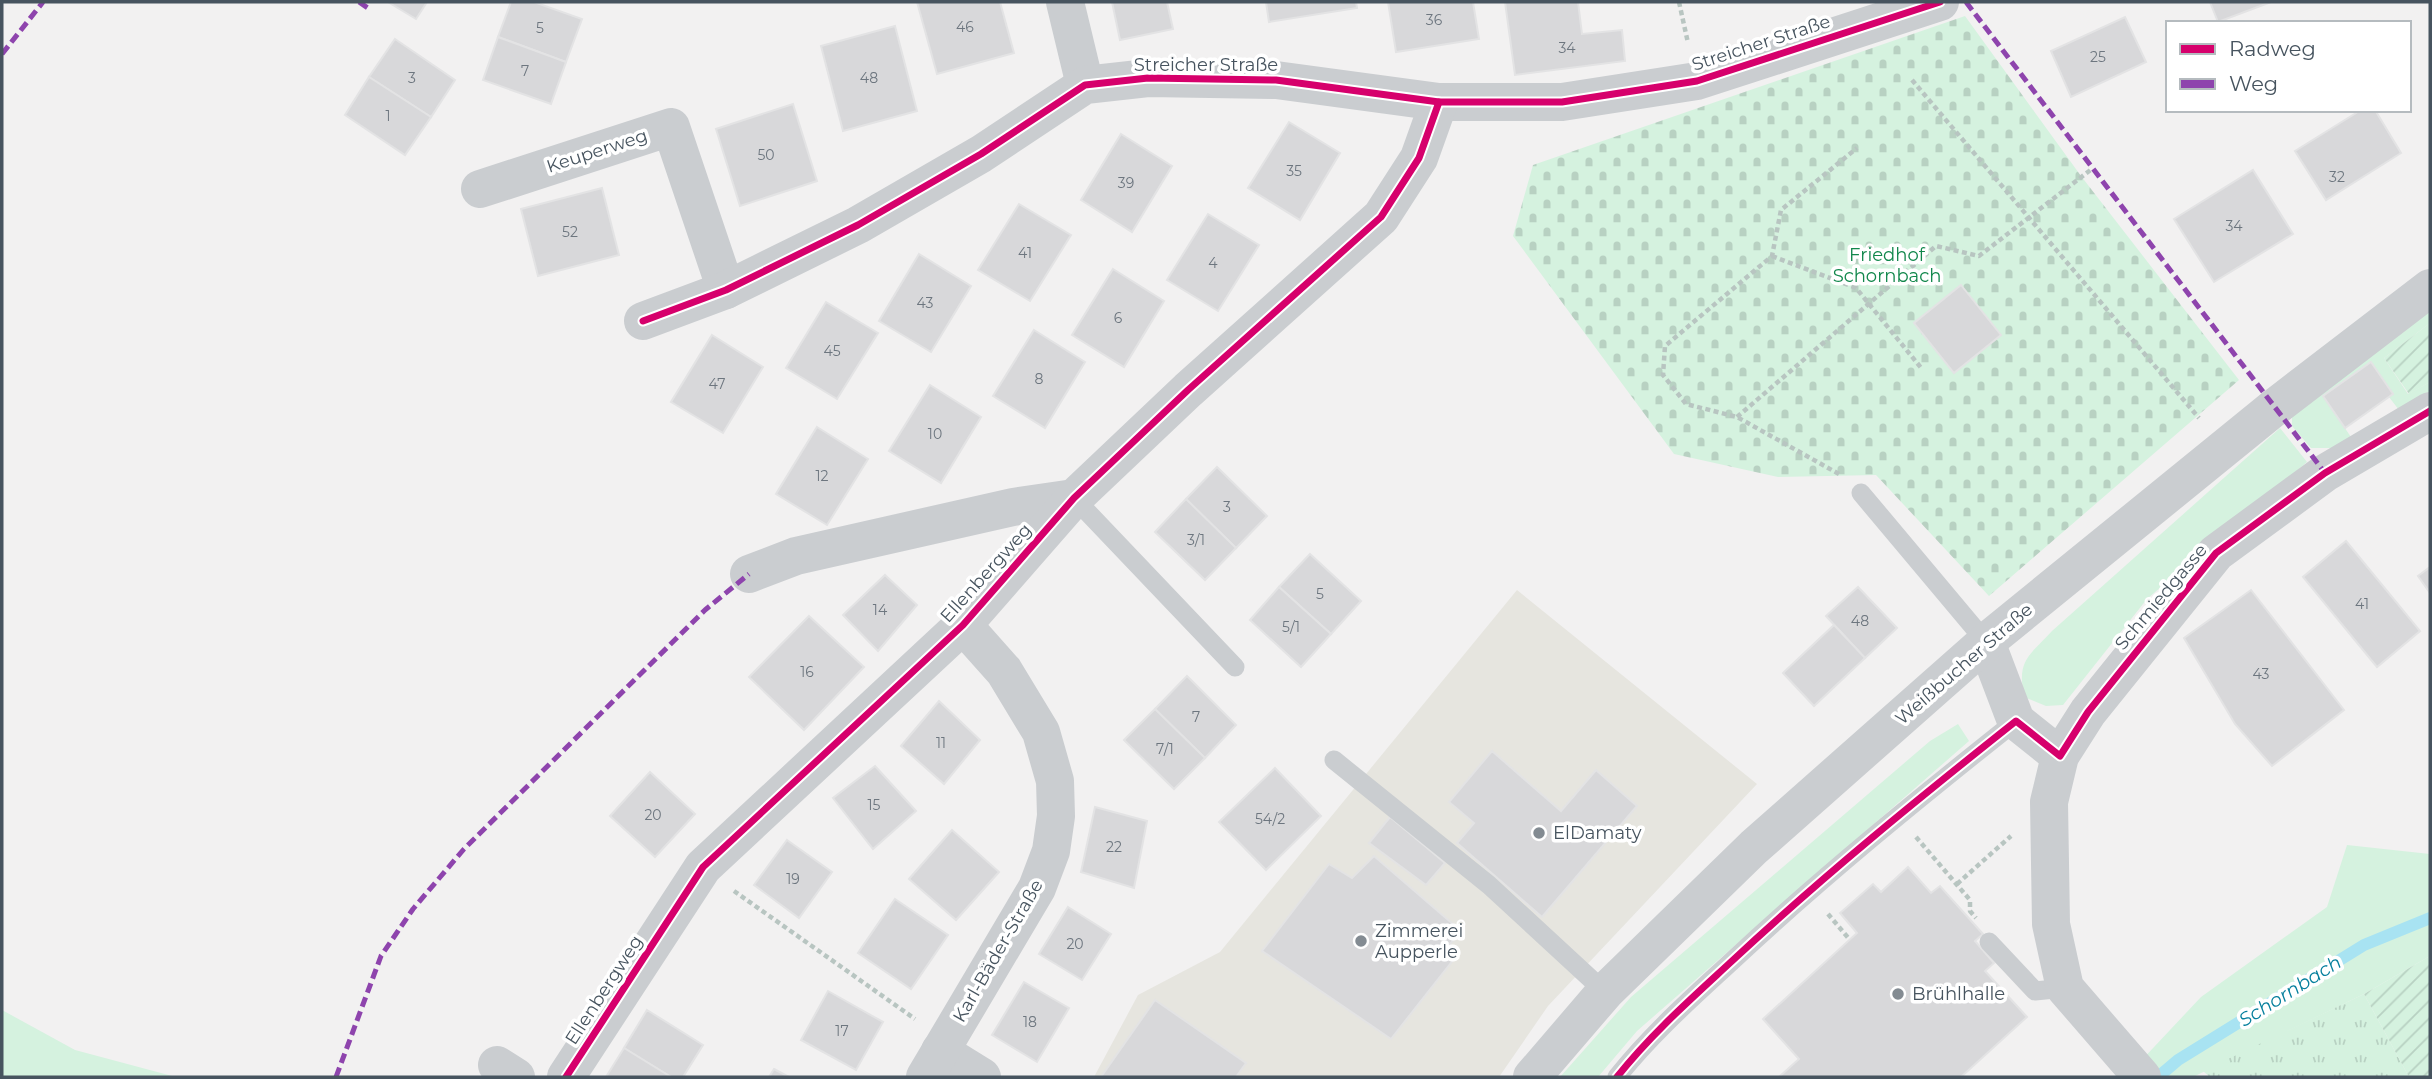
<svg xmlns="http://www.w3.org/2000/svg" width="2432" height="1079" font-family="Montserrat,sans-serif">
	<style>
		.commercial { fill: #e6e5df }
		.grass { fill: #d5f2df }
		.cemetery { fill: url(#cemetery-stones) }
		.park { fill: url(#park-tufts) }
		.garden { fill: url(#garden-furrows) }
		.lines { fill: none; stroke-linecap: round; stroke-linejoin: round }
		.stream { stroke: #a8e3f2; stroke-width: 12 }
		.building { fill: #d8d8da; stroke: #e3e3e4; stroke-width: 2 }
		.path { stroke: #b8c5c1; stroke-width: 4.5; stroke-dasharray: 5 3.5; stroke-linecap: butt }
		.service { stroke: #cacdd0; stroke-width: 19 }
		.minor { stroke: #cacdd0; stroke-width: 38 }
		.tertiary { stroke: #cacdd0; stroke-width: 38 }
		.quiet { stroke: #8e44ad; stroke-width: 5; stroke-dasharray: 10 5; stroke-linecap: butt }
		.cycleway-casing { stroke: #fff; stroke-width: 11 }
		.cycleway { stroke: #d6006c; stroke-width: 7 }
		.poi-dot { fill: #838b92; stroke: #fff; stroke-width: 2.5 }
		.labels { text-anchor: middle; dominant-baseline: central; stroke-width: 7; stroke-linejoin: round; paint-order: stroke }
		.number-label { font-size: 14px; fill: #6d767f }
		.street-label { font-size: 18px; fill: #47545f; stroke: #fff }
		.park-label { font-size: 18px; fill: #11874b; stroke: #fff }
		.poi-label { font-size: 18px; fill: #47545f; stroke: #fff; text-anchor: start }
		.water-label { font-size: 19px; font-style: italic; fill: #057f9d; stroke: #fff }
	</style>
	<defs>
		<pattern id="cemetery-stones" width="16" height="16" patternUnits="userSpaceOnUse" patternTransform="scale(1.75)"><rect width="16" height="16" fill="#d5f2df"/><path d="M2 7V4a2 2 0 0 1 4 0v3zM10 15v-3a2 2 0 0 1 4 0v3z" fill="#b8d1c2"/></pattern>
		<pattern id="park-tufts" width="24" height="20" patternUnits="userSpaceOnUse" patternTransform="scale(1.75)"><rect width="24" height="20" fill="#d5f2df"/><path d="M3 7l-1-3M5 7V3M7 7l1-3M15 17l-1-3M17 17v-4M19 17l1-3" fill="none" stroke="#b8d1c2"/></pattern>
		<pattern id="garden-furrows" width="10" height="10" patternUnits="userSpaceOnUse" patternTransform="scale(1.75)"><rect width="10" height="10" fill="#d5f2df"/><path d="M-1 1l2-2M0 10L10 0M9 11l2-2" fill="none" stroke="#b8d1c2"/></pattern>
	</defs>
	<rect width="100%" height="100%" fill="#f2f1f1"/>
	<path class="commercial" d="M1517,590L1757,784L1548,1006L1499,1077H1094L1138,995L1220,952Z"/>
	<g class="grass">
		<path d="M2430,308V323L2384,358L2408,394L2430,382V391L2399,410L2389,397L2393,393L2370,362L2323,396L2353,440L2337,448H2311L2292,426V413Z"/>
		<path d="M2280,428L2307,462L2147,599L2063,705L2046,706L2024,697C2017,660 2028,657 2052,631Z"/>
		<path d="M1958,724L1969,741L1637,1031L1598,1077H1560L1631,997L1930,741Z"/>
		<path d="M2347,845L2430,854V956L2364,994L2193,1077H2153L2139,1063L2201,997L2327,907Z"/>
		<path d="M2,1010L75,1050L176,1077H2Z"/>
	</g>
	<path class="cemetery" d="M1965,16L2081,176L2239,380L1989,596L1876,475L1778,477L1674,454L1513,236L1533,165Z"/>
	<path class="park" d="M2364,994L2409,1077H2210L2203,1071Z"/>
	<g class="garden">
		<path d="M2430,323V382L2409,394L2384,358Z"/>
		<path d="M2430,956V1077H2409L2364,994Z"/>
	</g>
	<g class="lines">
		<path class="stream" d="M2158,1077L2178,1060L2364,945L2430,918"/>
	</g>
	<g class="building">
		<path d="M388,2H427L416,19Z"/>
		<path d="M511,2H534L582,19L566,62L498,37Z"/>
		<path d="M917,2H1000L1014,53L937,74Z"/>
		<path d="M1112,2H1167L1173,29L1120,40Z"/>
		<path d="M1266,2H1356L1357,8L1269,22Z"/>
		<path d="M1388,2H1473L1479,39L1396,52Z"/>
		<path d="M1505,2H1578L1582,34L1622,30L1625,61L1515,75Z"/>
		<path d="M2210,2H2271L2218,22Z"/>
		<path d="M2125,17L2146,62L2071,97L2051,51Z"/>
		<path d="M895,26L917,111L843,131L821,46Z"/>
		<path d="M498,37L566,62L551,104L483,80Z"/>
		<path d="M395,39L455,80L431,117L369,77Z"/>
		<path d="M369,77L431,117L405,155L345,115Z"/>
		<path d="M793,104L817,181L740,206L716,129Z"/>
		<path d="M2361,110H2375L2401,153L2326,200L2295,151Z"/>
		<path d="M1289,122L1340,153L1300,220L1248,188Z"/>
		<path d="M1121,134L1172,166L1132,232L1081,200Z"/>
		<path d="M2253,170L2293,234L2214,282L2174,219Z"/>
		<path d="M602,188L619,255L538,276L521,209Z"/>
		<path d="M1019,204L1071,235L1030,301L978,270Z"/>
		<path d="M1208,214L1259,245L1218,311L1167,280Z"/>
		<path d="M919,254L971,286L931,352L879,321Z"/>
		<path d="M1113,269L1164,301L1124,367L1072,335Z"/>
		<path d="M1961,285L2001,335L1954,373L1914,323Z"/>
		<path d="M826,302L878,333L837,399L786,368Z"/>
		<path d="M1034,330L1085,362L1045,428L993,396Z"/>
		<path d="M712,335L763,367L723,433L671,402Z"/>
		<path d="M2371,362L2393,394L2345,428L2323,396Z"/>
		<path d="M930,385L981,417L941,483L889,451Z"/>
		<path d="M817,427L868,459L827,525L776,494Z"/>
		<path d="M1217,467L1267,516L1236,548L1186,499Z"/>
		<path d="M1186,499L1236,548L1205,580L1155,532Z"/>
		<path d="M2346,541L2420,631L2377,667L2303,577Z"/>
		<path d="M1310,554L1361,601L1331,634L1279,587Z"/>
		<path d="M2430,567V593L2418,576Z"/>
		<path d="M885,575L917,605L878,651L843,615Z"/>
		<path d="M1279,587L1331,634L1301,667L1250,620Z"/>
		<path d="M1858,587L1897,628L1865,658L1826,616Z"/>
		<path d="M2251,590L2344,710L2272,766L2235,724L2184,638Z"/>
		<path d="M809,616L864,667L804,730L749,677Z"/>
		<path d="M1834,625L1865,658L1814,706L1783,673Z"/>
		<path d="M1187,676L1236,725L1205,758L1155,709Z"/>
		<path d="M939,701L980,740L944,784L901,746Z"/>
		<path d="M1155,709L1205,758L1174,789L1124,740Z"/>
		<path d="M1492,751L1561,811L1596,770L1637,806L1542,917L1457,843L1474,823L1449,802Z"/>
		<path d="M875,766L916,811L873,849L833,798Z"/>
		<path d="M1275,768L1321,816L1266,870L1219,822Z"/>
		<path d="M650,772L695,814L655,857L610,816Z"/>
		<path d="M1095,807L1147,821L1134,888L1081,872Z"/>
		<path d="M1390,817L1445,863L1426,885L1369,843Z"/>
		<path d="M952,830L999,872L956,920L909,879Z"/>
		<path d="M787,840L832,872L799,918L754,885Z"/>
		<path d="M1374,856L1461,931L1443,952L1454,959L1391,1039L1262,951L1329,864L1352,878Z"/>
		<path d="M1908,867L1931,893L1940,886L1983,934L1975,941L1994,963L1985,971L2027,1017L1961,1077H1779L1799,1059L1763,1019L1857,933L1840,913L1873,884L1881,892Z"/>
		<path d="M895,899L948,935L911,989L858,953Z"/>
		<path d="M1068,907L1111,934L1082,980L1039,954Z"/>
		<path d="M1024,982L1069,1008L1037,1062L992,1035Z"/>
		<path d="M828,991L883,1022L856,1070L801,1040Z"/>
		<path d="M1155,1000L1246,1063L1236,1077H1101Z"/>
		<path d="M647,1010L703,1045L683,1077H671L624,1048Z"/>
		<path d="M624,1048L671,1077H606Z"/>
		<path d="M774,1069L789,1077H769Z"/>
	</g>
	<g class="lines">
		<g class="path">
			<path d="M1679,2L1688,43"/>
			<path d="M1912,80L2199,418"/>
			<path d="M1772,256L1856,288L1922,369"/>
			<path d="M1737,417L1936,246L1979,256L2093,168"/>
			<path d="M1839,474L1737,417L1686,404L1663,375L1665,346L1772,256L1781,210L1857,148"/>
			<path d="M1916,837L1970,900V911L1976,918"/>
			<path d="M1957,884L2011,836"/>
			<path d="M734,891L915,1019"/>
			<path d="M1828,914L1850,940"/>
		</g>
		<g class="service">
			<path d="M1861,493L1986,642"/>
			<path d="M1074,498L1235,667"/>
			<path d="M1334,760L1489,885L1605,992"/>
			<path d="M1989,942L2035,991L2065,988"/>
			<path d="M1617,1077C1651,1034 1692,998 1732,961C1823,876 1919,798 2016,721"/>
		</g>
		<g class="minor">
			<path d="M1065,2L1085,85"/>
			<path d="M480,189L671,127L726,290"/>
			<path d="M643,321L726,290L858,225L981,154L1085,85L1148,78L1276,80L1439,102H1562L1697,81L1940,2"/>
			<path d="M749,574L796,556L1013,507L1074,498"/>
			<path d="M1986,642L2016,721L2060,756"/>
			<path d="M940,1051L982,1077"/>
			<path d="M497,1065L516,1077"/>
			<path d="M566,1077L703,867L963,625L1074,498L1188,390L1381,217L1419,158L1439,102"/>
			<path d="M925,1077L1037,888L1051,851L1056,816L1055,781L1041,732L1004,671L963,625"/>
			<path d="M2142,1077L2065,988L2051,924L2049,802L2060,756L2088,712L2216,553L2325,473L2430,411"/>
		</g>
		<path class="tertiary" d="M1532,1077L1605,992L1754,847L1986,642L2275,407L2430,288"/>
		<g class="quiet">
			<path d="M359,2L371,10"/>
			<path d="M1966,2L2325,473"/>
			<path d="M2,54L43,2"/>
			<path d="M336,1077L381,956L413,909L464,849L705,610L749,574"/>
		</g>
		<defs>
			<g id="cycleway">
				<path d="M643,321L726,290L858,225L981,154L1085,85L1148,78L1276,80L1439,102H1562L1697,81L1940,2"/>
				<path d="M566,1077L703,867L963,625L1074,498L1188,390L1381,217L1419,158L1439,102"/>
				<path d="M1617,1077C1651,1034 1692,998 1732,961C1823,876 1919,798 2016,721L2060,756L2088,712L2216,553L2325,473L2430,411"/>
			</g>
		</defs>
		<use href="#cycleway" class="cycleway-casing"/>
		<use href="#cycleway" class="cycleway"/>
	</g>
	<g class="poi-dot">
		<circle cx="1539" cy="833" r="7"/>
		<circle cx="1361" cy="941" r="7"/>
		<circle cx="1898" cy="994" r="7"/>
	</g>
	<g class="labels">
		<g class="number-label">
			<text x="1434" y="20">36</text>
			<text x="965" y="27">46</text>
			<text x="540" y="28">5</text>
			<text x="1567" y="48">34</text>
			<text x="2098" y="57">25</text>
			<text x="525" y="71">7</text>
			<text x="412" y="78">3</text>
			<text x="869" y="78">48</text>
			<text x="388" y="116">1</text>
			<text x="766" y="155">50</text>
			<text x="1294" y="171">35</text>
			<text x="2337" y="177">32</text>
			<text x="1126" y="183">39</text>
			<text x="2234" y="226">34</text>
			<text x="570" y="232">52</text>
			<text x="1025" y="253">41</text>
			<text x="1213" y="263">4</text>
			<text x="925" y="303">43</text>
			<text x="1118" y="318">6</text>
			<text x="832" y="351">45</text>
			<text x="1039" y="379">8</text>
			<text x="717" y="384">47</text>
			<text x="935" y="434">10</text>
			<text x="822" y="476">12</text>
			<text x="1227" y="507">3</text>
			<text x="1196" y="540">3/1</text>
			<text x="1320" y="594">5</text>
			<text x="2362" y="604">41</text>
			<text x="880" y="610">14</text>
			<text x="1860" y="621">48</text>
			<text x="1291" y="627">5/1</text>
			<text x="807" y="672">16</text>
			<text x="2261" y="674">43</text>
			<text x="1196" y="717">7</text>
			<text x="941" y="743">11</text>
			<text x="1165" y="749">7/1</text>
			<text x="874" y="805">15</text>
			<text x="653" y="815">20</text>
			<text x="1270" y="819">54/2</text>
			<text x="1114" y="847">22</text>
			<text x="793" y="879">19</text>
			<text x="1075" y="944">20</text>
			<text x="1030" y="1022">18</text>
			<text x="842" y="1031">17</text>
		</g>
		<g class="street-label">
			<text transform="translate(1761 43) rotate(-18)">Streicher Straße</text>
			<text x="1206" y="65">Streicher Straße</text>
			<text transform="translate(597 151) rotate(-18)">Keuperweg</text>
			<text transform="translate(986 573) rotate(-48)">Ellenbergweg</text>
			<text transform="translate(2161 597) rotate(-50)">Schmiedgasse</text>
			<text transform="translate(1964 664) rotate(-41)">Weißbucher Straße</text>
			<text transform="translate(998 951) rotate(-60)">Karl-Bäder-Straße</text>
			<text transform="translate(604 990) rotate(-57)">Ellenbergweg</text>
		</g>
		<g class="park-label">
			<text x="1887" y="255">Friedhof<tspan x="1887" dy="21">Schornbach</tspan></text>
		</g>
		<g class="poi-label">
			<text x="1553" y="833">ElDamaty</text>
			<text x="1375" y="931">Zimmerei<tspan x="1375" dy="21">Aupperle</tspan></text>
			<text x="1912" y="994">Brühlhalle</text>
		</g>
		<g class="water-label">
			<text transform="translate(2290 991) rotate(-32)">Schornbach</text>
		</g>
	</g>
	<rect width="2432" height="1079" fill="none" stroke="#47545f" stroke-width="7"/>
	<rect x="2166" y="21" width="245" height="91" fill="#ffffff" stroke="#b5bbbf" stroke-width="2"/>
	<rect x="2180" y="44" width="35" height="10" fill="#d6006c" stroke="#b5bbbf" stroke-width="2"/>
	<text x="2229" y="56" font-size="21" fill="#47545f">Radweg</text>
	<rect x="2180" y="79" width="35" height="10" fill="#8e44ad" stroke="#b5bbbf" stroke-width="2"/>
	<text x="2229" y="91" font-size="21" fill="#47545f">Weg</text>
</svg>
